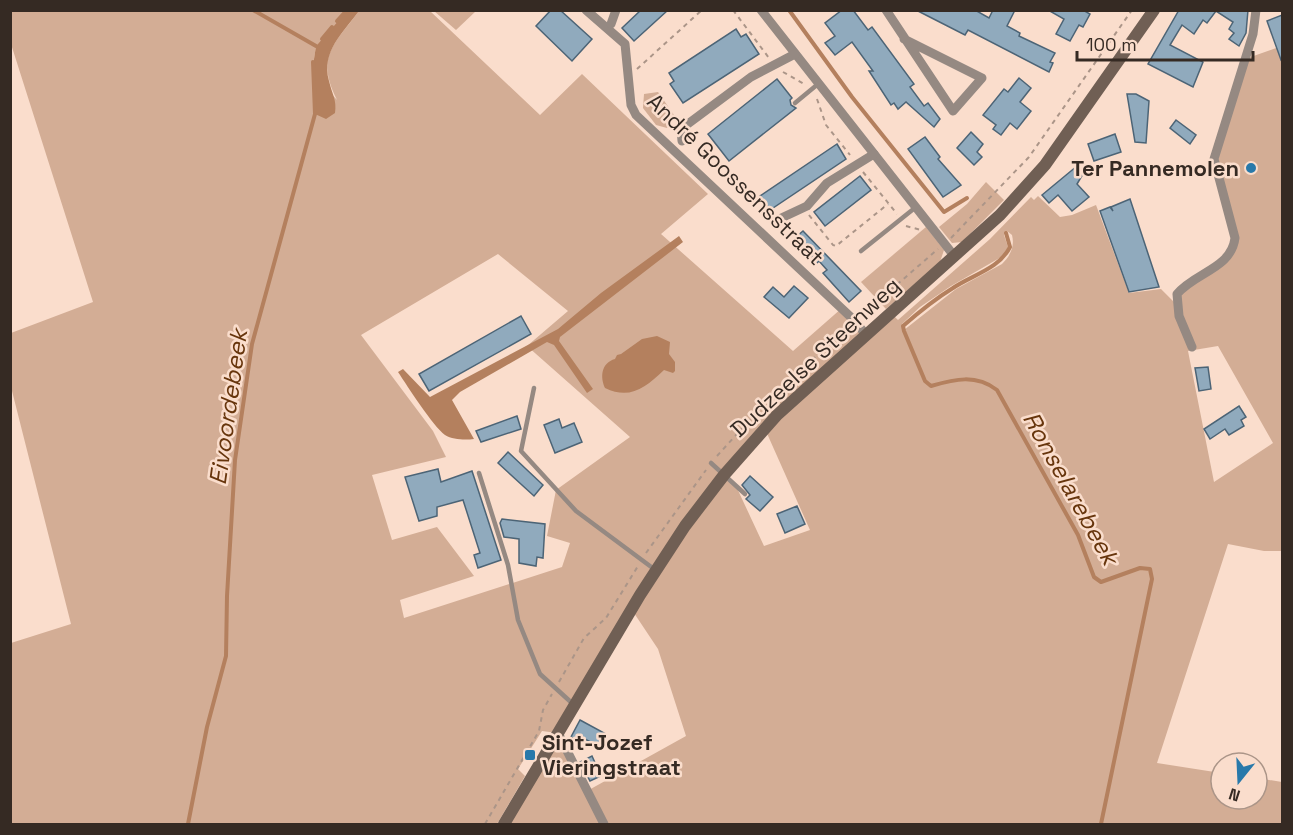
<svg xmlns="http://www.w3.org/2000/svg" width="1293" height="835" font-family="'Space Grotesk',sans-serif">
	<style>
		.green { fill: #d3ad95; fill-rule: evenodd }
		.water { fill: #b4805e }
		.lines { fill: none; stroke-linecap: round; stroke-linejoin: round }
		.stream { stroke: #b4805e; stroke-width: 4 }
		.building { fill: #90aabd; stroke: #4c6476; stroke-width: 1.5 }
		.path { stroke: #ab9588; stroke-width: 2; stroke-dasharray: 4.5 4.5; stroke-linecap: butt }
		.lane { stroke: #958982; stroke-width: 4.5 }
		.street { stroke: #958982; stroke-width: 9 }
		.secondary { stroke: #705f54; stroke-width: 12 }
		.poi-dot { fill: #2879aa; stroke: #faddcc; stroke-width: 2 }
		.labels { text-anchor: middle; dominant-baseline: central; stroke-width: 5; stroke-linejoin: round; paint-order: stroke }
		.poi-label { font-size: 22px; font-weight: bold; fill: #352a23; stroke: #faddcc; text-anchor: end }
		.street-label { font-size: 22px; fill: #352a23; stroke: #faddcc }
		.water-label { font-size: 24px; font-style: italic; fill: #67350c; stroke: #faddcc }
	</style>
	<rect width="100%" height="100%" fill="#faddcc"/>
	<g class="green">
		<path d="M10,11H347L316,46L312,72L337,100C315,56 334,45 359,11H430L540,115L582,74L708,194L661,234L793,351L842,308L866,335L891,313L898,320L990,239L1031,197L1034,200L1038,196L1060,217L1072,215L1096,205L1129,293L1161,289L1176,304L1177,294L1216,266L1234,247L1215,170L1245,59L1279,47L1282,60V551H1264L1228,544L1157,763L1221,773V799H1257V778L1282,782V824H504L557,733L542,731L518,769L525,776L497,824H12L11,643L71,624L11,387V333L93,302L11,44ZM1007,231L1012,235C1015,247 1010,256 1002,264L956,289L904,330L902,324L920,307L951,286L1003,256L1008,247L1004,235ZM498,254L568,311L527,346L630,437L556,490L547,536L570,543L562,567L404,618L400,600L474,576L437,527L392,540L372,475L446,457L433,431L361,335ZM1218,346L1273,443L1214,482L1188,351ZM765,429L810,530L764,546L736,486L724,474ZM632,610L658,649L686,736L587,791L558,733Z"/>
		<path d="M434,11H476L456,30Z"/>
		<path d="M658,92L674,115L672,123L667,128L656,125L643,108L644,94Z"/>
		<path d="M986,182L1004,200L962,242L952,243L939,227L967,204Z"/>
		<path d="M926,227L944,250L940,262L886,309L861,282Z"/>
	</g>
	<g class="water">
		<path d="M347,11H359C343,33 321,51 329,81C332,94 337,100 335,113L326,119L315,114L312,72L316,46Z"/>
		<path d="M679,236L683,242L560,337L559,341L593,389L587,393L554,345L547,342L460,392L452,400L474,439C466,440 453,440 445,435C433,426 408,387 398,372L403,369L430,397L558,329L601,293Z"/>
		<path d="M657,336L670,342L669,354L675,362V371L673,373L664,370C645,388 630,400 605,388C600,377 601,363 615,359L617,355L621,354L642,339Z"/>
	</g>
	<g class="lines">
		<g class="stream">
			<path d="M253,10L316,46"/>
			<path d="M789,10L852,97L944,212L967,198"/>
			<path d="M337,21L347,10"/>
			<path d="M322,39L332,27"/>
			<path d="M1006,233L1010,247C999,269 972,275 953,288C935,299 919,312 903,326L904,331L925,381L931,386C955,379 976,374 997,390L1078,535L1094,577L1101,582L1140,568L1150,569L1152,579L1101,824"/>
			<path d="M188,824L207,727L226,656L227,596L235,460L252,344L315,114L313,62"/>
		</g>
	</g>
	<g class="building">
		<path d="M551,10H560L592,39L572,61L536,26Z"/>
		<path d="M641,10H668L634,41L622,28Z"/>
		<path d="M842,10H853L868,30L872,27L914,84L910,87L924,106L928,103L940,119L934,127L906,102L898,109L894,103L891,105L869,71H873L852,42L835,55L825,43L835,36L825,23Z"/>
		<path d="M916,10H975L989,18L993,10H1015L1007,26L1020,33L1019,36L1055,53L1050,62L1053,63L1049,72L968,30L965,35Z"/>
		<path d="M1048,10H1083L1090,14L1083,27L1079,25L1070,41L1056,34L1064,19Z"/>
		<path d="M1179,10H1248L1246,33L1239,46L1229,39L1234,33L1229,29L1233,22L1216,11L1207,23L1203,20L1194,34L1182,25L1170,45L1203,62L1193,87L1148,64Z"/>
		<path d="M1282,15V59L1281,60L1267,21Z"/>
		<path d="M736,29L741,37L746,34L759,54L683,103L670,84L674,81L669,73Z"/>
		<path d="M1019,78L1031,88L1020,102L1031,111L1017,129L1010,123L1001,135L993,129L996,125L983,115L1004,89L1008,92Z"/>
		<path d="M777,79L792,98L790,100L791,105L796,108L729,161L708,134Z"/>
		<path d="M1127,94H1136L1149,101L1146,143L1135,142Z"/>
		<path d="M1176,120L1196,135L1190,144L1170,128Z"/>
		<path d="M971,132L983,144L977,152L982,157L974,165L957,148Z"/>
		<path d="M1115,134L1121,152L1094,161L1088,144Z"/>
		<path d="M925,137L940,157L938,159L961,185L943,197L908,149Z"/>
		<path d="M837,144L846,159L770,210L760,196Z"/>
		<path d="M1077,166L1083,174L1077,184L1089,197L1072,211L1058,195L1049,203L1042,195Z"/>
		<path d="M860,176L871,190L825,226L814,212Z"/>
		<path d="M1130,199L1159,287L1129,292L1100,211L1110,207L1113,211L1111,207Z"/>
		<path d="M803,231L861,291L849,302L823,273L827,270L819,261L817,263L796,237Z"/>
		<path d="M794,286L808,298L789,318L764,297L773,287L784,297Z"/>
		<path d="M521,316L531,334L429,391L419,374Z"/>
		<path d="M1208,367L1211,389L1199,391L1195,368Z"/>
		<path d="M1239,406L1246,417L1241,420L1244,426L1229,435L1225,429L1210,439L1204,429Z"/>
		<path d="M517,416L521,429L481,442L476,431Z"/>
		<path d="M559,419L562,428L574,423L582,442L555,453L544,425Z"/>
		<path d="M508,452L543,485L534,496L498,463Z"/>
		<path d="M438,469L441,482L472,471L501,560L478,568L474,555L480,553L463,500L437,507V516L419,521L405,477Z"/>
		<path d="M750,476L773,497L760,511L746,499L750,495L742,485Z"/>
		<path d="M797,506L805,524L785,533L777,514Z"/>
		<path d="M502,519L545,524L543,558L537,557L536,566L519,563V539L504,537L500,523Z"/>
		<path d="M580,720L606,734L600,747L583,738L587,746L571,737Z"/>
		<path d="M592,756L601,776L590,781L580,762Z"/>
	</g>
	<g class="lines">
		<g class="path">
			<path d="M733,10L769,58"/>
			<path d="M637,69L702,10"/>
			<path d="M783,72L804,84"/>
			<path d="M817,99L826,125L850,155"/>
			<path d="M863,172L897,214"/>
			<path d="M809,215L833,245L836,246L888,204"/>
			<path d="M906,226L921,230"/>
			<path d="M951,238L1029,157L1132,10"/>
			<path d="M863,314L938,249"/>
			<path d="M717,456L765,403L847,328"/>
			<path d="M646,553L706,470"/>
			<path d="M559,682L584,638L606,618L638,566"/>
			<path d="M485,824L539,731L543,710L552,694"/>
		</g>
		<g class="lane">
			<path d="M795,103L818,84"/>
			<path d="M861,251L916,207"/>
			<path d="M534,388L521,451L576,511L654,569"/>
			<path d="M711,463L745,494"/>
			<path d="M479,473L508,565L518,620L540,674L573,704"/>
		</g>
		<g class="street">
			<path d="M586,10L625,44L631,105L636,115L855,321L866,335"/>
			<path d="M761,10L955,257"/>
			<path d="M886,10L953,111L982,78L904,39"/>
			<path d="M611,24L616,10"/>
			<path d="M682,141L681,129L751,77L795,54"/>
			<path d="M775,221L807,206L827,183L874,154"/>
			<path d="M1192,347L1179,316L1177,294C1195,272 1231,269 1235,238L1214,159L1253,34L1256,10"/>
			<path d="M558,733L604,824"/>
		</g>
		<path class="secondary" d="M504,824L640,595L685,526L724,475L777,415L1000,215L1045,165L1154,10"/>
	</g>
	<g class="poi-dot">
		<circle cx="1251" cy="168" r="6"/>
		<rect x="524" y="749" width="12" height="12" rx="3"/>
	</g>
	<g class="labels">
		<g class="poi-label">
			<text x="1239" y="168">Ter Pannemolen</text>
			<text x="542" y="742" text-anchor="start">Sint-Jozef<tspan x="542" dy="25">Vieringstraat</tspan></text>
		</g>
		<g class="street-label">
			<text transform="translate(736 179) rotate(44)">André Goossensstraat</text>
			<text transform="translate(815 357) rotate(-43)">Dudzeelse Steenweg</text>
		</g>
		<g class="water-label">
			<text transform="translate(228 407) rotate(-82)">Eivoordebeek</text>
			<text transform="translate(1071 488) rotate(61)">Ronselarebeek</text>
		</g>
	</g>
	<rect width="1293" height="835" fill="none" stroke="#352a23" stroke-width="24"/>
	<g transform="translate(1239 781) rotate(198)"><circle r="28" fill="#faddcc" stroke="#ab9588" stroke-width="1.5"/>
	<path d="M0-4.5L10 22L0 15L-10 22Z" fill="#2879aa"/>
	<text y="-9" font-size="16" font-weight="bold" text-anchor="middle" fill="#352a23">N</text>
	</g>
	<path d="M1077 51v9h176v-9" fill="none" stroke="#352a23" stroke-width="3"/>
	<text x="1086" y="51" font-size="18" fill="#352a23" stroke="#faddcc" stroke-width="4.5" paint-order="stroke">100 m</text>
</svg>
